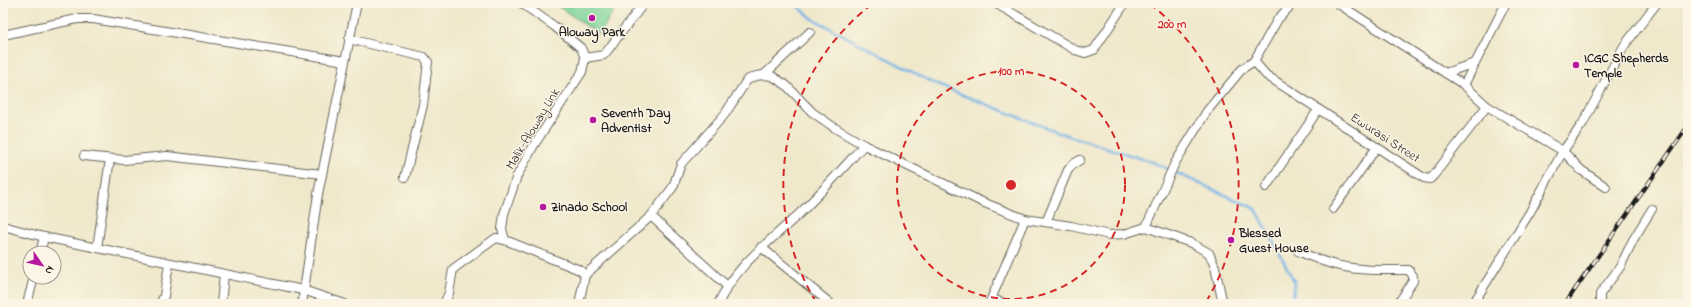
<svg xmlns="http://www.w3.org/2000/svg" width="1691" height="307" font-family="'Indie Flower',sans-serif">
	<style>
		.green { fill: #7bd499; stroke: #4c785a }
		.lines { fill: none; stroke-linecap: round; stroke-linejoin: round }
		.stream { stroke: #72b2e6; stroke-width: 2.5 }
		.minor-casing { stroke: #666359; stroke-width: 10 }
		.minor { stroke: #fff; stroke-width: 8 }
		.rail-casing { stroke: #1c1c1c; stroke-width: 4 }
		.rail { stroke: #fcf5e5; stroke-width: 2.5; stroke-dasharray: 8; stroke-linecap: butt }
		.ring { fill: none; stroke: #d62828; stroke-width: 2; stroke-dasharray: 7 5 }
		.poi-dot { fill: #b5179e; stroke: #fcf5e5; stroke-width: 1.5 }
		.labels { text-anchor: middle; dominant-baseline: central; stroke-width: 3; stroke-linejoin: round; paint-order: stroke }
		.poi-label { font-size: 13px; font-weight: bold; fill: #1c1c1c; stroke: #fcf5e5; text-anchor: start }
		.street-label { font-size: 13px; fill: #1c1c1c; stroke: #fcf5e5 }
		.centre { fill: #d62828; stroke: #fcf5e5; stroke-width: 2 }
		.ring-label { font-size: 12px; text-anchor: middle; font-weight: bold; fill: #d62828; stroke: #fcf5e5; stroke-width: 3; stroke-linejoin: round; paint-order: stroke }
	</style>
	<rect width="100%" height="100%" fill="#fcf5e5"/>
	<filter id="ink" filterUnits="userSpaceOnUse"><feTurbulence type="fractalNoise" baseFrequency=".025" numOctaves="2"/><feDisplacementMap in="SourceGraphic" scale="8" xChannelSelector="R" yChannelSelector="G"/><feConvolveMatrix kernelMatrix="1 2 1 2 8 2 1 2 1" color-interpolation-filters="sRGB"/></filter>
	<filter id="wash" filterUnits="userSpaceOnUse"><feTurbulence type="fractalNoise" baseFrequency=".012" numOctaves="4" result="noise"/><feDisplacementMap in="SourceGraphic" scale="16" xChannelSelector="R" yChannelSelector="G"/><feGaussianBlur stdDeviation="0.9" result="paint"/><feColorMatrix in="noise" values="0 0 0 0 0 0 0 0 0 0 0 0 0 0 0 0 0 1.4 0 .05"/><feComposite in="paint" operator="in"/></filter>
	<g filter="url(#wash)">
		<rect width="100%" height="100%" fill="#efe8cb"/>
		<path class="green" d="M553,3H619L599,34Z"/>
		<g class="lines">
			<path class="stream" d="M794,3L813,19L937,85L1060,133L1152,162L1256,209L1294,281L1293,304"/>
		</g>
	</g>
	<g filter="url(#ink)">
		<g class="lines">
			<defs>
				<g id="minor">
					<path d="M521,3L554,26L581,48L585,58"/>
					<path d="M995,3L1075,50L1085,53L1094,50L1125,3"/>
					<path d="M1337,3L1464,85L1487,106L1563,151L1581,170L1606,187"/>
					<path d="M3,35L77,19H93L345,61"/>
					<path d="M349,39L424,57L428,62L423,105L405,177"/>
					<path d="M585,58L604,55L644,3"/>
					<path d="M1254,61L1266,75L1424,178L1430,179L1434,175L1487,106"/>
					<path d="M1445,73L1475,63"/>
					<path d="M764,75L810,32"/>
					<path d="M1464,85L1506,3"/>
					<path d="M84,156L124,160L167,156L322,174"/>
					<path d="M1266,187L1318,110"/>
					<path d="M1333,209L1377,147"/>
					<path d="M651,216L727,286"/>
					<path d="M1046,222L1068,170L1073,164L1080,160"/>
					<path d="M3,226L44,237L303,290L345,304"/>
					<path d="M1146,227L1175,163L1207,111L1242,69L1254,61L1278,19L1293,3"/>
					<path d="M761,247L831,304"/>
					<path d="M97,248L110,159"/>
					<path d="M1298,251C1312,257 1325,263 1340,266C1362,271 1386,270 1409,270L1413,276V281L1398,304"/>
					<path d="M40,253L44,237"/>
					<path d="M585,275L651,216L673,187L681,164L725,114L747,80L756,76L764,75L772,76L786,85L812,112L835,128L864,145L982,202L1025,219L1071,226L1109,235L1124,234L1146,227L1191,243L1209,253L1215,267L1223,304"/>
					<path d="M585,275L580,270L505,240L502,229L504,214L517,176L534,145L582,72L585,58"/>
					<path d="M992,299L1006,304"/>
					<path d="M27,304L34,277"/>
					<path d="M160,304L164,296L169,264"/>
					<path d="M221,304L224,274"/>
					<path d="M302,304L318,194L357,3"/>
					<path d="M444,304L449,293L453,269L496,238L505,240"/>
					<path d="M579,304L585,275"/>
					<path d="M718,304C737,264 768,243 799,214C822,192 843,168 864,145"/>
					<path d="M989,304L1025,219"/>
					<path d="M1473,304L1530,212L1563,151L1583,123L1624,46L1657,3"/>
					<path d="M1600,304V294L1620,267L1633,240L1652,209"/>
				</g>
			</defs>
			<use href="#minor" class="minor-casing"/>
			<use href="#minor" class="minor"/>
			<defs>
				<path id="rail" d="M1565,304L1688,126"/>
			</defs>
			<use href="#rail" class="rail-casing"/>
			<use href="#rail" class="rail"/>
		</g>
	</g>
	<g class="ring">
		<circle cx="1011" cy="185" r="114"/>
		<path d="M816 302A228 228 0 0 1 872 4M1150 4A228 228 0 0 1 1206 302"/>
	</g>
	<g class="poi-dot">
		<circle cx="592" cy="18" r="4"/>
		<circle cx="1576" cy="65" r="4"/>
		<circle cx="593" cy="120" r="4"/>
		<circle cx="543" cy="207" r="4"/>
		<circle cx="1231" cy="240" r="4"/>
	</g>
	<g class="labels">
		<g class="poi-label">
			<text x="592" y="32" text-anchor="middle">Aloway Park</text>
			<text x="1584" y="58">ICGC Shepherds<tspan x="1584" dy="15">Temple</tspan></text>
			<text x="601" y="113">Seventh Day<tspan x="601" dy="15">Adventist</tspan></text>
			<text x="551" y="207">Zinado School</text>
			<text x="1239" y="233">Blessed<tspan x="1239" dy="15">Guest House</tspan></text>
		</g>
		<g class="street-label">
			<text transform="translate(533 129) rotate(-59)">Malik-Aloway Link</text>
			<text transform="translate(1385 138) rotate(33)">Ewurasi Street</text>
		</g>
	</g>
	<circle cx="1011" cy="185" r="6" class="centre"/>
	<g class="ring-label">
		<text x="1172" y="28">200 m</text>
		<text x="1011" y="75">100 m</text>
	</g>
	<rect width="1691" height="307" fill="none" stroke="#fcf5e5" stroke-width="16"/>
	<g transform="translate(42 265) rotate(124)"><circle r="19" fill="#fcf5e5" stroke="#a29e95"/>
	<path d="M0-3L7 15L0 10L-7 15Z" fill="#b5179e"/>
	<text y="-6" font-size="11" font-weight="bold" text-anchor="middle" fill="#1c1c1c">N</text>
	</g>
</svg>
